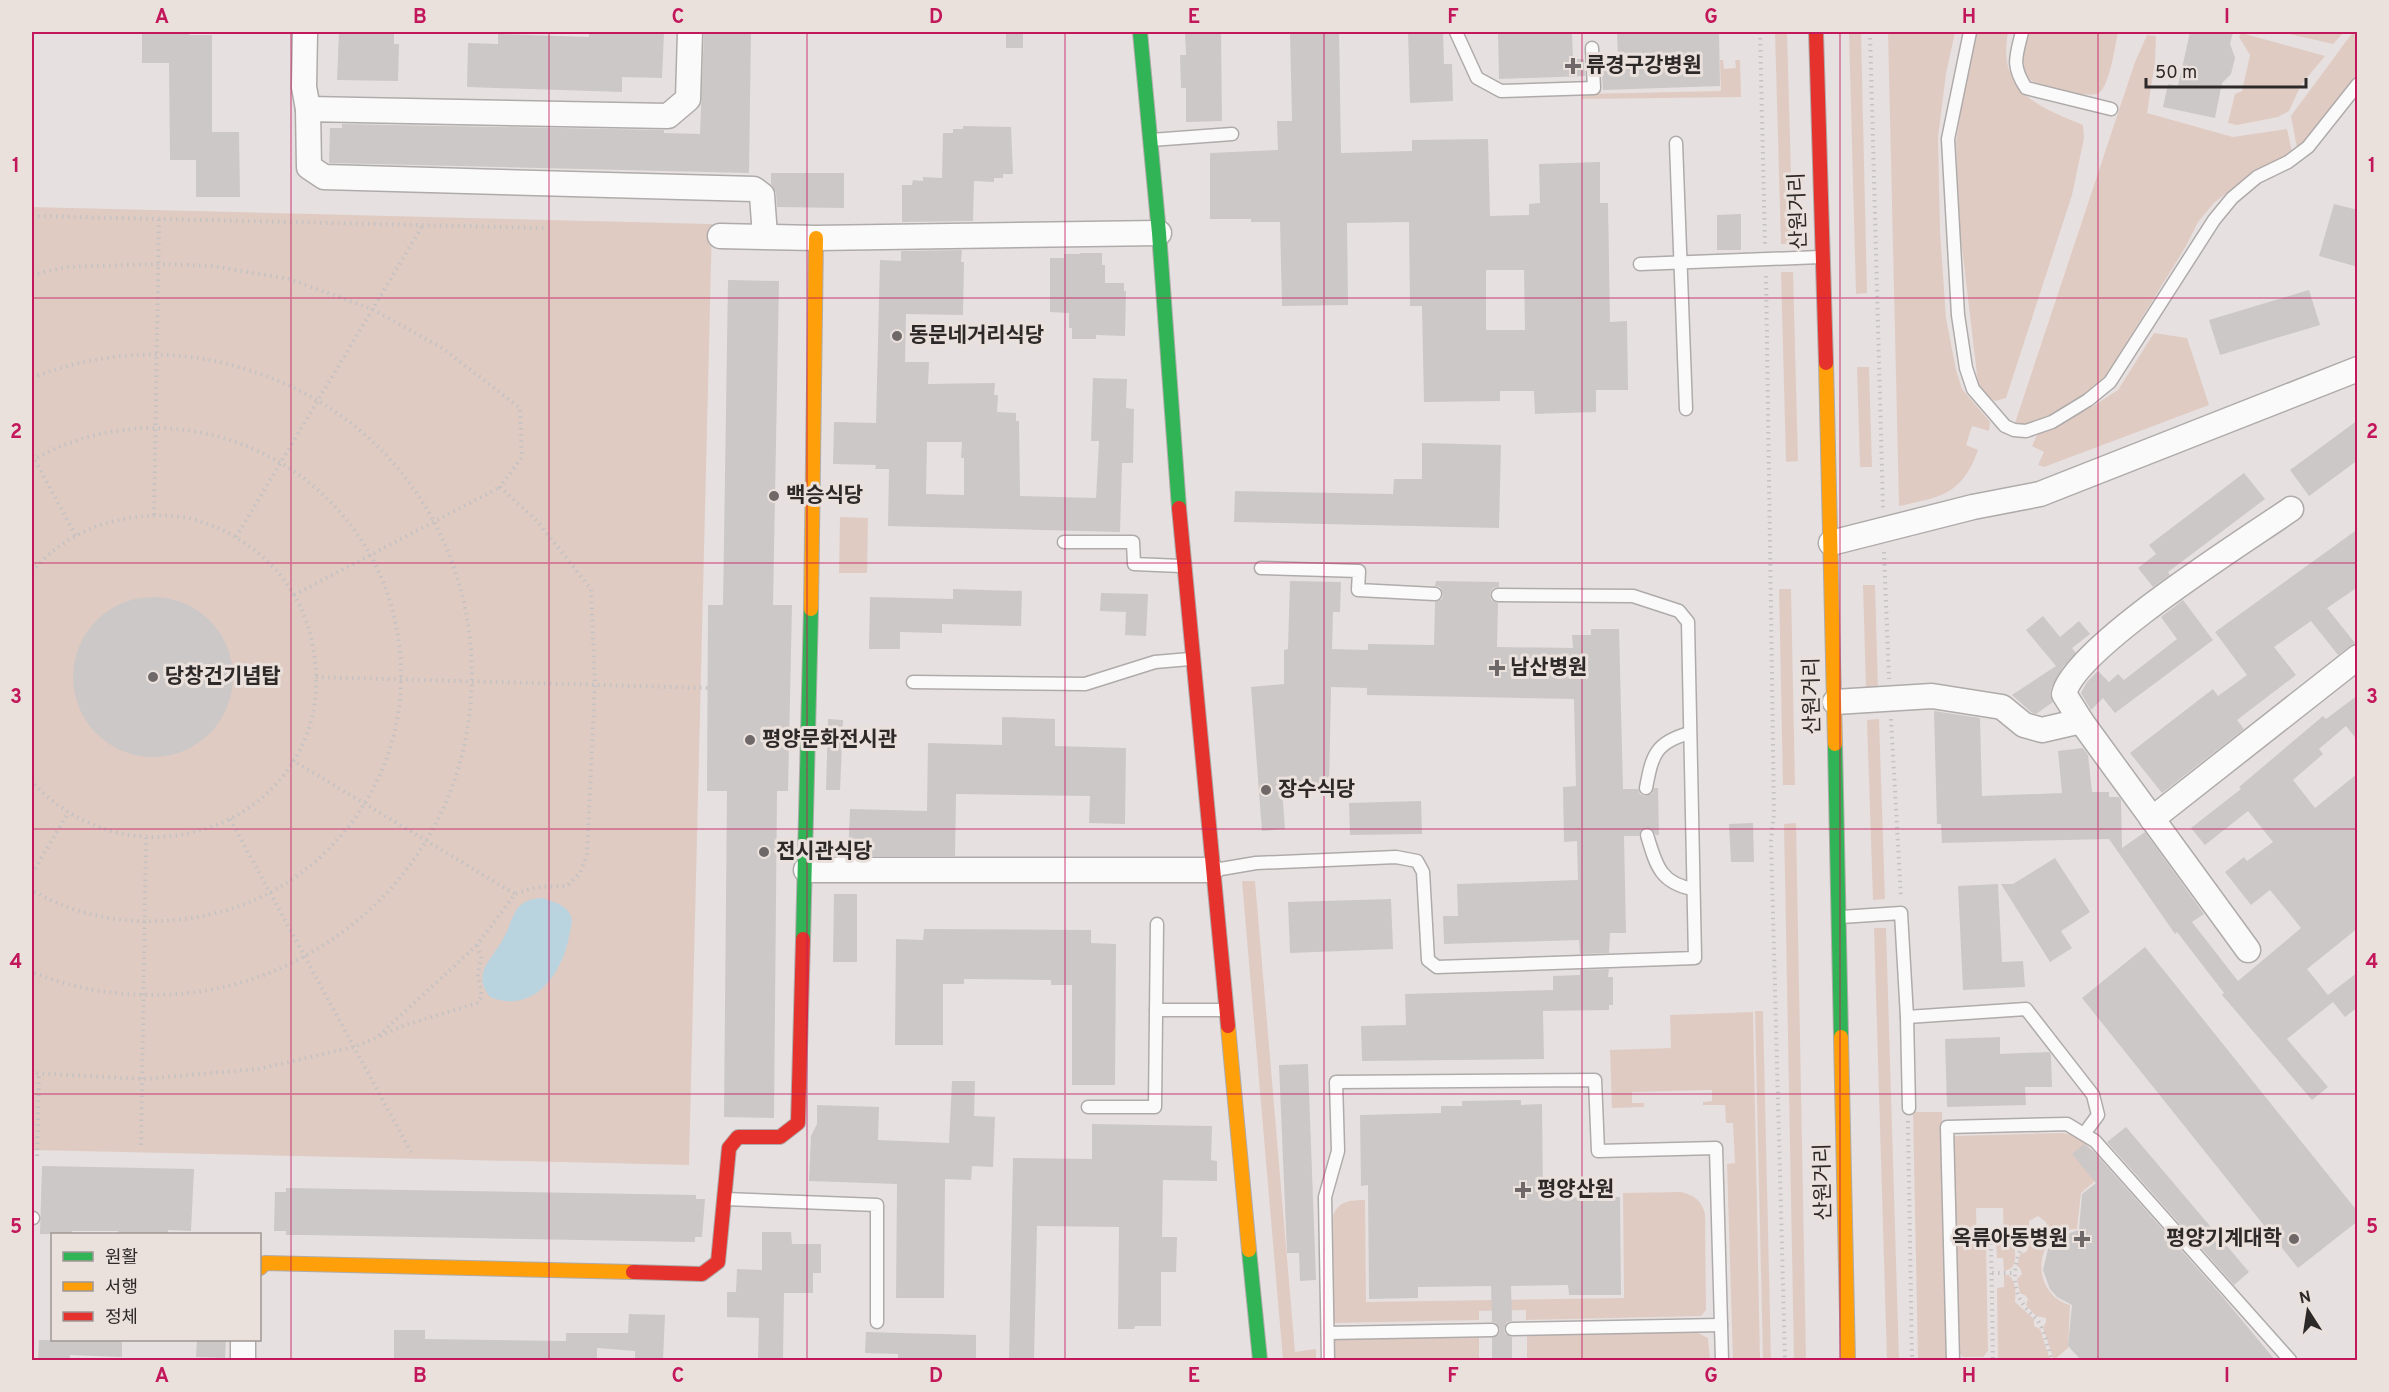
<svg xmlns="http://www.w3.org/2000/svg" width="2389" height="1392" font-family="Overpass,'Noto Sans KR',sans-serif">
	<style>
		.green { fill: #e0cbc3 }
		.water { fill: #b9d3df }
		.building { fill: #ccc8c7; fill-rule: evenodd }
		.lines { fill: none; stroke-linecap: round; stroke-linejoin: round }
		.lane-casing { stroke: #afabaa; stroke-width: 15 }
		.street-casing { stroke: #afabaa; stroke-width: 27 }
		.fast-casing { stroke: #afabaa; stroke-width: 16 }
		.slow-casing { stroke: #afabaa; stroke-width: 16 }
		.jam-casing { stroke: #afabaa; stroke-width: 16 }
		.path { stroke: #c4c2c2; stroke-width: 4; stroke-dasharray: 1.5 4.5; stroke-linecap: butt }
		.lane { stroke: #fbfafa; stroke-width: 12 }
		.street { stroke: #fbfafa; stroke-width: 24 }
		.fast { stroke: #30b455; stroke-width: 14 }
		.slow { stroke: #ff9f0a; stroke-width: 14 }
		.jam { stroke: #e5322d; stroke-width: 14 }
		.grid { fill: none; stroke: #c2185b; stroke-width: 1.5; stroke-opacity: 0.55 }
		.poi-dot { fill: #6e6968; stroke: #eae0dc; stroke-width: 2 }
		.labels { text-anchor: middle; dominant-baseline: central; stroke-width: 6; stroke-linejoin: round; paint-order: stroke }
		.poi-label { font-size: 21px; font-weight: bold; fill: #2d2928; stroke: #eae0dc; text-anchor: start }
		.street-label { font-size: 21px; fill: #2d2928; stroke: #eae0dc }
		.neatline { fill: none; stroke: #c2185b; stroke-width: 2 }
		.grid-label { font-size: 20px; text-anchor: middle; font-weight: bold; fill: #c2185b }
	</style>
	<rect width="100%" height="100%" fill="#e6e1e0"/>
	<g class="green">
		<path d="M1775,32H1787L1793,244H1781Z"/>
		<path d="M1849,32H1861L1867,293L1856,294Z"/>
		<path d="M1888,32H1955L1946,74L1938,138L1940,231L1946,318L1956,370L1962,389L1990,422L1989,431L1972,426L1966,445L1978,450C1962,495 1941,497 1899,506Z"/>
		<path d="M1977,32H2008C1997,91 2037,106 2083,125L2084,138L2072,195L2006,398L1995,401L1985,395L1978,383L1960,231L1956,142L1964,90Z"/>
		<path d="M2030,32H2118C2115,45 2110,85 2099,93C2090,99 2031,86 2025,76C2018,65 2027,44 2030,32Z"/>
		<path d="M2281,32H2344L2333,44Z"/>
		<path d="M2353,32H2357V74L2313,134L2297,148L2291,116Z"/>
		<path d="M2241,33L2325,56L2301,85L2289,111L2278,117L2237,125L2228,123L2235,94L2242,91L2250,55L2239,37Z"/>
		<path d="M2147,35L2156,36L2155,62L2147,113L2233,137L2287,129L2292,152L2244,179L2214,203L2198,222L2186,246L2106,376C2084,396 2052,421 2022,426L2015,423L2135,62Z"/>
		<path d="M1720,60H1723L1724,69L1736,68L1735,60H1740L1741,97L1582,99V94L1721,91Z"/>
		<path d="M32,207L712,224L689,1165L32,1150Z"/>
		<path d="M1781,272H1793L1798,461L1786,462Z"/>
		<path d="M2154,333L2187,338L2209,405L2044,467L2038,465L2044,452L2032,446L2038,433L2090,408L2118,390Z"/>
		<path d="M1857,367H1869L1872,467H1860Z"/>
		<path d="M840,517L868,518L867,573H839Z"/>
		<path d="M1863,585H1875L1878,689H1866Z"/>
		<path d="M1779,589H1791L1795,785H1783Z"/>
		<path d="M1879,719L1885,899L1873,900L1867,720Z"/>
		<path d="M1796,823L1806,1360H1794L1784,824Z"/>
		<path d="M1242,881H1255L1295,1352L1316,1349V1360H1283Z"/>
		<path d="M1874,928H1886L1899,1360H1887Z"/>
		<path d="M1755,1011H1763L1771,1360H1763Z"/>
		<path d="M1753,1012L1760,1360H1733L1727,1164L1735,1163L1733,1123H1726L1725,1105H1703V1102L1712,1101V1090L1632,1092V1103H1644V1107L1612,1108L1610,1050L1671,1048L1670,1015Z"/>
		<path d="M1913,1112H1942L1947,1360H1918Z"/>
		<path d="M2062,1133C2084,1135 2095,1155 2108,1170L2081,1193L2077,1229C2034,1229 2028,1293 2070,1305L2068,1348L2054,1360L2043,1328L2046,1322V1318L2036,1316L2026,1305L2028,1299L2026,1296L2020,1293L2017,1279L2022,1274L2020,1268L2017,1266L2020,1254L2026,1252L2028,1249L2025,1243L2031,1235L2037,1237L2046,1232V1222L2038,1216L2029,1221V1232L2014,1246C2016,1256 2017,1270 2004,1271L2003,1258H1997L1996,1243L2004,1242L2003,1208H1976L1977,1242L1986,1243L1988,1351L1983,1357H1963L1958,1352L1954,1136Z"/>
		<path d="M1681,1192C1694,1195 1702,1201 1705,1214L1706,1310L1701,1316L1526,1320V1310L1479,1311V1320L1334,1323L1333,1216C1338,1201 1350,1200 1365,1200L1366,1302L1624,1298L1623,1193Z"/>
		<path d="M2004,1275H2009C2016,1283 2016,1291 2015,1302L2034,1319V1326L2040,1329L2050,1360H1998L1997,1288L2004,1287Z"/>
		<path d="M1696,1332L1708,1338L1710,1360H1586V1358L1572,1360H1527V1335Z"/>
		<path d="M1479,1335V1360H1334V1338Z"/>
	</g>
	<path class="water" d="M543,898C553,902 564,904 570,914C574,921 570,930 569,937C562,974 533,1015 490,997C471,973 492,960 503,939C515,918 512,899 543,898Z"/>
	<g class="building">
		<path d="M142,32H189V35H212V132H239L240,197H196V160H170L169,63H142Z"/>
		<path d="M339,32H394V44H399L398,81L337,80Z"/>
		<path d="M589,32H664L662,78L622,77V92L467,87L468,43L498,44V34L589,37Z"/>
		<path d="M704,32H751L749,173L329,163L330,128H342V124L664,130V133L700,134Z"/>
		<rect x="1006" y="32" width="17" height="16"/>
		<path d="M1185,32H1221L1222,121L1186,122V88H1181L1180,55H1186Z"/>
		<path d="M1290,32H1339L1341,153L1412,151V140L1488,139L1490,216L1529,215V204L1540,203L1539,164L1600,162V203H1608L1610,322L1627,321L1628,390H1596V412L1535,414L1534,391H1500V401L1424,402L1422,306H1410L1409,222L1347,223L1348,305L1282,306L1280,222H1251V219H1210V153L1278,150L1277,121H1292ZM1486,270H1524L1525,330H1486Z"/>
		<path d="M1408,32H1443L1444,64H1452L1453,101L1410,103Z"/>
		<path d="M1498,32H1572L1573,59H1584L1585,76L1499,79Z"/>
		<path d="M1617,32H1719L1720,86L1603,90L1601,59L1618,58Z"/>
		<path d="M2190,32H2233L2230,44L2235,58L2231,74L2222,83L2215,118L2163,107L2168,84L2178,86Z"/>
		<path d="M963,126L1011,127L1013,174H1003V178H994V182L974,181L973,221L902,222V185H912L913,180L923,181V177L942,178L943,133H953V129H963Z"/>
		<path d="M771,173H844V208L777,207L776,193L771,184Z"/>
		<path d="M2334,204L2358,210V267L2319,256Z"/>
		<path d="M1741,214V250H1717V215Z"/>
		<path d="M962,250L961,262H964L963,315L906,314L905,362H929L928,384L995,383L994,395H998L997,412L1016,413V421H1019L1020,496L1096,498L1099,441H1091L1093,378L1127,379L1126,408L1134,409L1133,463H1122L1120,532L888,526L889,469H875L876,465L833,464L834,422L876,423L880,260L901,261V251ZM927,442H962L961,458H964V495L926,494Z"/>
		<path d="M1080,253H1102V265H1105V283H1124V291H1126L1125,336L1096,335V339H1072V328H1069V313L1050,312V258H1064V254H1080Z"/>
		<path d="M728,280L779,281L773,605H792L788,791H777L774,1118L724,1117L727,791H707L708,605H723Z"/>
		<path d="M2309,290L2320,325L2220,355L2209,320Z"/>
		<path d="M2358,420V460L2309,496L2290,470Z"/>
		<path d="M1422,443L1501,445L1499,528L1234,522L1235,491L1393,494L1394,479H1422Z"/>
		<path d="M2244,473L2265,499L2168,572L2170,575L2153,587L2138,568L2156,554L2149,545Z"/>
		<path d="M2358,529V587L2327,608L2355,643L2338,655L2311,621L2274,647L2296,675L2237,720L2244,729L2162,793L2130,753L2213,689L2218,696L2247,675L2215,632Z"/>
		<path d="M1290,581L1341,582L1340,612H1333L1332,649L1368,650V644L1434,645L1435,602L1442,599L1443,594L1440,587L1435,586L1436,581L1499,582V587L1493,588L1490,594L1491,600L1498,603L1497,647L1573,648L1572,635H1591V629H1619L1623,789H1638L1640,794L1645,796L1652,794L1654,788H1658L1659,835H1656L1652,829L1645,827L1641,830L1639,836H1624L1626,933H1610L1609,953L1580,954L1579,940L1444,944L1443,916H1458L1457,884L1578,880L1577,841L1564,842L1563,787L1576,786L1574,699L1367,695V688L1331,687L1329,790L1282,789L1285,829L1262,831L1251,687L1284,684V650L1288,649Z"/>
		<path d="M953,589L1022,591L1021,626L942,624V633L900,632V649H869L870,597L953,599Z"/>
		<path d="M1101,593L1148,594L1146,636L1125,635L1126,612L1100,611Z"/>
		<circle cx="153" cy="677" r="80"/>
		<path d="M2183,600L2213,640L2115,713L2103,698L2091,710L2081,693L2087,682L2098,671L2109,682L2118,674L2124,680L2177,639L2161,617Z"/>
		<path d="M2043,616L2060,637L2079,621L2090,634L2072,648L2076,653L2063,667L2051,688L2050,695L2053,702L2036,714L2031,712L2012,695L2056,666L2026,630Z"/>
		<path d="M2358,695V741L2346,726L2319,749L2323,754L2293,780L2315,808L2358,773V928L2307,969L2328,995L2358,972V1007L2345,1017L2333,1002L2287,1039L2328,1087L2312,1100L2222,995L2224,993L2177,932L2175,934L2109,839L1942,843L1941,824H1937L1934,711L1980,718L1982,796L2062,793L2058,751L2083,748L2088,755L2092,792H2109V797H2119L2121,800L2122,848L2145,832L2204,914L2192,922L2238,981L2301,928L2270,890L2251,905L2225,872L2244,857L2247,861L2273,842L2248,811L2205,845L2191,828L2241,789L2239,787L2323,716L2326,719Z"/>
		<path d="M1002,717L1055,719V746L1126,748L1125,824L1089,823L1090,796L956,794L955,856H848L850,809L927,811L928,743L1002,745Z"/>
		<path d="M828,719L843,720L840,790H826Z"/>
		<path d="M1421,801L1422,834L1350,835L1349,803Z"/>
		<path d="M1753,823L1754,862H1731L1729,824Z"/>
		<path d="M2055,858L2090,912L2061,931L2072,948L2050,962L2001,884H2013Z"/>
		<path d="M1998,884L2002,962L2023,961L2025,987L1963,990L1958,886Z"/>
		<path d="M834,894H857V962H833Z"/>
		<path d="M1391,899L1393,949L1290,953L1288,902Z"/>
		<path d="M924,929L1091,930V943L1116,944L1115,1085H1072V985H1051V980L964,979V984H943V1045H895L896,939L923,940Z"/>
		<path d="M2145,947L2358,1212V1221L2298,1268L2082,998Z"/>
		<path d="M1609,969L1608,977H1613V1005H1609V1010L1543,1011L1544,1059L1362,1061L1361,1026L1406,1025L1405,994L1553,990V976L1580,975V970Z"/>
		<path d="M2000,1037V1054L2049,1052L2051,1055L2052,1087H2025L2026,1105L1947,1107L1945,1039Z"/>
		<path d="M1308,1064L1316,1280L1300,1281L1299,1253H1287L1279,1065Z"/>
		<path d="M952,1081H975L974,1116L995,1117L993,1167L972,1166L971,1180L945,1179L944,1298H896L897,1184L809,1181L811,1136L817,1124V1105L879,1107L878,1140L949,1143Z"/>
		<path d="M1521,1100V1105L1542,1104L1543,1198L1620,1197L1621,1295H1569L1568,1285L1511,1286L1512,1321L1507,1322L1504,1329L1505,1334L1512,1337V1360H1492V1338L1499,1334L1500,1329L1496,1323L1492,1322L1491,1286L1418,1287V1298L1369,1299L1368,1185L1361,1186L1360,1115L1441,1113V1106H1462V1101Z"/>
		<path d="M1092,1124L1212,1126L1211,1160L1217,1161V1181L1163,1180L1162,1237H1177L1176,1272H1161V1326H1135L1134,1329H1118L1119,1227L1037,1226L1034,1360H1009L1013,1158L1092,1159Z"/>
		<path d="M2126,1127L2249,1272L2234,1285L2107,1142Z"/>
		<path d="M2084,1144L2095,1153L2221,1295L2275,1360H2081L2068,1346L2072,1305L2057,1297L2050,1289L2043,1270L2048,1249L2054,1241L2063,1235L2079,1230L2082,1194L2096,1183L2072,1154Z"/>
		<path d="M42,1166L194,1169L191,1231L168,1230V1234H118V1231H72V1234H40Z"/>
		<path d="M286,1188L696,1195V1199H705L702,1237H695V1242L307,1235H286V1231H274L275,1192H286Z"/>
		<path d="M762,1232H791L792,1244H821V1273H813V1293H784L783,1360H758L759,1318L727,1317V1292H736L737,1269L762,1270Z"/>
		<path d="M629,1314L665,1315L663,1360H635V1351L597,1348V1360H394V1330H425V1339L566,1341V1333H628Z"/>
		<path d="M866,1332L976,1335V1360H898V1354L865,1353Z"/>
		<path d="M39,1340H122V1357L70,1355V1360H38Z"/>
		<path d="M197,1340H226L225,1358L196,1357Z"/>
	</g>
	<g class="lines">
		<defs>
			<g id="lane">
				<path d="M1456,32L1477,78L1501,91L1594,88L1592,48"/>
				<path d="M1970,32L1948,139L1958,315L1966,368L1973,389L2005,426L2014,430L2026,431L2052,422L2088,400L2110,382L2214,220L2232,198L2257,177L2288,162L2308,147L2358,84"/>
				<path d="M2022,32C2016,57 2011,65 2026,88L2111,109"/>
				<path d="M1151,140L1232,134"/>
				<path d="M1676,143L1686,409"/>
				<path d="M1640,264L1820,257"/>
				<path d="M1064,542H1133L1134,564L1181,566"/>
				<path d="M1261,568L1359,571L1358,590L1435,594"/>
				<path d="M913,682L1085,684L1155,662L1190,659"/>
				<path d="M1646,788C1652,756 1655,742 1690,733"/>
				<path d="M1647,835C1656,865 1660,883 1693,889"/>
				<path d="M1215,870L1256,863L1396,857L1417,861L1423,872L1428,960L1437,967L1695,958L1688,622L1679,611L1633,596L1498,595"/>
				<path d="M1841,917L1901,913L1907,1017L1909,1108"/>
				<path d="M1156,1010H1224"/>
				<path d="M1907,1017L2026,1009L2093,1095L2098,1115L2084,1134"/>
				<path d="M1088,1107H1155L1157,924"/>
				<path d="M725,1199L877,1205V1322"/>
				<path d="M32,1218H33"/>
				<path d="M1512,1329L1721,1325"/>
				<path d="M1328,1333L1492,1330"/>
				<path d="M1328,1360L1325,1197L1338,1151L1336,1082L1595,1080L1598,1151L1716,1148L1722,1360"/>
				<path d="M1953,1360L1947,1127L2067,1124L2095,1141L2290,1360"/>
			</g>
			<g id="street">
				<path d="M305,32L304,87L308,109"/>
				<path d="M690,32L688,99L668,116L308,109L309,167L324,177L754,189L762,195L765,236"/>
				<path d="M720,236L816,238L1159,233"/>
				<path d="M1831,543L1973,507L2040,494L2358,369"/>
				<path d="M1835,702L1932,696L2002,707L2024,725L2042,730L2081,721"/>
				<path d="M2152,819L2358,657"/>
				<path d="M806,870H1211"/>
				<path d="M2248,950L2081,721L2064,694C2075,647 2245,541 2291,509"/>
				<path d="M243,1340V1360"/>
			</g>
			<g id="fast">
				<path d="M1140,32L1159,233L1179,508"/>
				<path d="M1835,744L1841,1037"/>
				<path d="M803,939L811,609"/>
				<path d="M1249,1250L1260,1360"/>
			</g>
			<g id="slow">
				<path d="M1826,363L1835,744"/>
				<path d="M811,609L816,238"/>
				<path d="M1228,1026L1249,1250"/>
				<path d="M1841,1037L1848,1360"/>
				<path d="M260,1268L265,1263L633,1272"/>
			</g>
			<g id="jam">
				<path d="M1816,32L1826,363"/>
				<path d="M1179,508L1228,1026"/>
				<path d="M633,1272L702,1274L718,1262L729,1148L738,1137H780L798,1123L803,939"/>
			</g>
		</defs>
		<use href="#lane" class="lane-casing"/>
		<use href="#street" class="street-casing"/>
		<use href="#fast" class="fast-casing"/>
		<use href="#slow" class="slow-casing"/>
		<use href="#jam" class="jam-casing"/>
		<g class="path">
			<path d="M1760,32L1765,244"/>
			<path d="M1870,32L1883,508"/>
			<path d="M32,216L544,228"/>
			<path d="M32,275L66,267L159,264L213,266L289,279L372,309L442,348L520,408L522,457L500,487L537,521L591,589L595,684L587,855L580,873L567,886L537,887L515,894L477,945L376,1038L354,1047L258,1069L142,1079L32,1073"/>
			<path d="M1766,276L1774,814L1771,840L1785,1360"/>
			<path d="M32,378C96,352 168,347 235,366C527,446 556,841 283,967C204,1003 111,1004 32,972"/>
			<path d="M32,455L76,536"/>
			<path d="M32,460C201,367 405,488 401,682C400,733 382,782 352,822C320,864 278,895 227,910C163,929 90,925 32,890"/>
			<path d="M154,515L159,218"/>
			<path d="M236,537L423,225"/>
			<path d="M1884,552L1889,679"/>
			<path d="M32,572C66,530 121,512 174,516C212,520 247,540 273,567C294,589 308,617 313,647C344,809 145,903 32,782"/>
			<path d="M294,595L500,487"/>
			<path d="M316,677L708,688"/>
			<path d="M1891,719L1901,898"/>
			<path d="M292,760L515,894"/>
			<path d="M230,819L411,1152"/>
			<path d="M32,874L68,813"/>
			<path d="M380,1036L405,1025L478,1003L482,996L478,976L481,957L477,945"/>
			<path d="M1908,1121L1912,1360"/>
			<path d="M141,1145L146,838"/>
			<path d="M32,1157H37L39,1075"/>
			<path d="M2037,1227C2016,1246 2006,1282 2025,1307C2029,1312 2034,1316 2038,1321C2045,1331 2048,1349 2052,1360"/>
			<path d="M1991,1243L1993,1360"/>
			<path d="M1992,1273H2015"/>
		</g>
		<use href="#lane" class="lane"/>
		<use href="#street" class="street"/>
		<use href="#fast" class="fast"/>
		<use href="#slow" class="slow"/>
		<use href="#jam" class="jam"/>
	</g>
	<path class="grid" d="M291,32V1360M549,32V1360M807,32V1360M1065,32V1360M1324,32V1360M1582,32V1360M1840,32V1360M2098,32V1360M32,298H2358M32,563H2358M32,829H2358M32,1094H2358"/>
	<g class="poi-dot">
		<path d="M1570 57h6v6h6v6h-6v6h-6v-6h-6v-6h6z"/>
		<circle cx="897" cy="336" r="6"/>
		<circle cx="774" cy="496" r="6"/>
		<path d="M1494 659h6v6h6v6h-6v6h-6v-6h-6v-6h6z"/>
		<circle cx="153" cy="677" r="6"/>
		<circle cx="750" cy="740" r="6"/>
		<circle cx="1266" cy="790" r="6"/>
		<circle cx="764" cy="852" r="6"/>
		<path d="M1520 1181h6v6h6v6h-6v6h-6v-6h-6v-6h6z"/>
		<path d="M2079 1230h6v6h6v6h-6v6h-6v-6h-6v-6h6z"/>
		<circle cx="2294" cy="1239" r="6"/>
	</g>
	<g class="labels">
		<g class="poi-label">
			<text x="1586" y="66">류경구강병원</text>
			<text x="909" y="336">동문네거리식당</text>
			<text x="786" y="496">백승식당</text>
			<text x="1510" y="668">남산병원</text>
			<text x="165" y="677">당창건기념탑</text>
			<text x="762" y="740">평양문화전시관</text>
			<text x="1278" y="790">장수식당</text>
			<text x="776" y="852">전시관식당</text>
			<text x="1537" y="1190">평양산원</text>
			<text x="2068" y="1239" text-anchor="end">옥류아동병원</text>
			<text x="2282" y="1239" text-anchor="end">평양기계대학</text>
		</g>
		<g class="street-label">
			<text transform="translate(1799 211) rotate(-92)">산원거리</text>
			<text transform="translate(1813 696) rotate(-91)">산원거리</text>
			<text transform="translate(1824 1182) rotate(-91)">산원거리</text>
		</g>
	</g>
	<rect width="2389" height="1392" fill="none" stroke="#eae0dc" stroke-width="66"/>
	<rect x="51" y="1233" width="210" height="108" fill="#eae0dc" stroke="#9e9794" stroke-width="1.5"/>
	<rect x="63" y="1252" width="30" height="9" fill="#30b455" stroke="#9e9794" stroke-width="1.5"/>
	<text x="105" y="1263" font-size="18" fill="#2d2928">원활</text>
	<rect x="63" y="1282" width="30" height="9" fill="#ff9f0a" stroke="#9e9794" stroke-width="1.5"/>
	<text x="105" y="1293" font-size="18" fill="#2d2928">서행</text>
	<rect x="63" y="1312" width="30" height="9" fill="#e5322d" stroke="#9e9794" stroke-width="1.5"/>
	<text x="105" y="1323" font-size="18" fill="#2d2928">정체</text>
	<g transform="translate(2308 1311) rotate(348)" stroke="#eae0dc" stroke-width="4.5" paint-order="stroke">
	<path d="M0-4.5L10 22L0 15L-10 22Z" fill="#2d2928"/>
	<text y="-9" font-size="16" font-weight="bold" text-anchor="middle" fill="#2d2928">N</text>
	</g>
	<path d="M2146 78v9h160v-9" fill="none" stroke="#2d2928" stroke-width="3"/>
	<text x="2155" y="78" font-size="18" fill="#2d2928" stroke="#eae0dc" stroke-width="4.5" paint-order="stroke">50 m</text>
	<rect x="33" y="33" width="2323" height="1326" class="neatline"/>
	<g class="grid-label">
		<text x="162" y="23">A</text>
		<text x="420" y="23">B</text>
		<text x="678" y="23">C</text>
		<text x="936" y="23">D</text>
		<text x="1194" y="23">E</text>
		<text x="1453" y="23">F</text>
		<text x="1711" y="23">G</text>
		<text x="1969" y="23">H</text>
		<text x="2227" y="23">I</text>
		<text x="16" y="172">1</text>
		<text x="2372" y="172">1</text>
		<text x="16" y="438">2</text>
		<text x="2372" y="438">2</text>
		<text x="16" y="703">3</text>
		<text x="2372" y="703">3</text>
		<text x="16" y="968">4</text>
		<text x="2372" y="968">4</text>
		<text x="16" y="1233">5</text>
		<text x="2372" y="1233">5</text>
		<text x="162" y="1382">A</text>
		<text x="420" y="1382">B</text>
		<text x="678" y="1382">C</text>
		<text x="936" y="1382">D</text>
		<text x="1194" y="1382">E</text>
		<text x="1453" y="1382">F</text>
		<text x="1711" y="1382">G</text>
		<text x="1969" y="1382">H</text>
		<text x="2227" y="1382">I</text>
	</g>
</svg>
